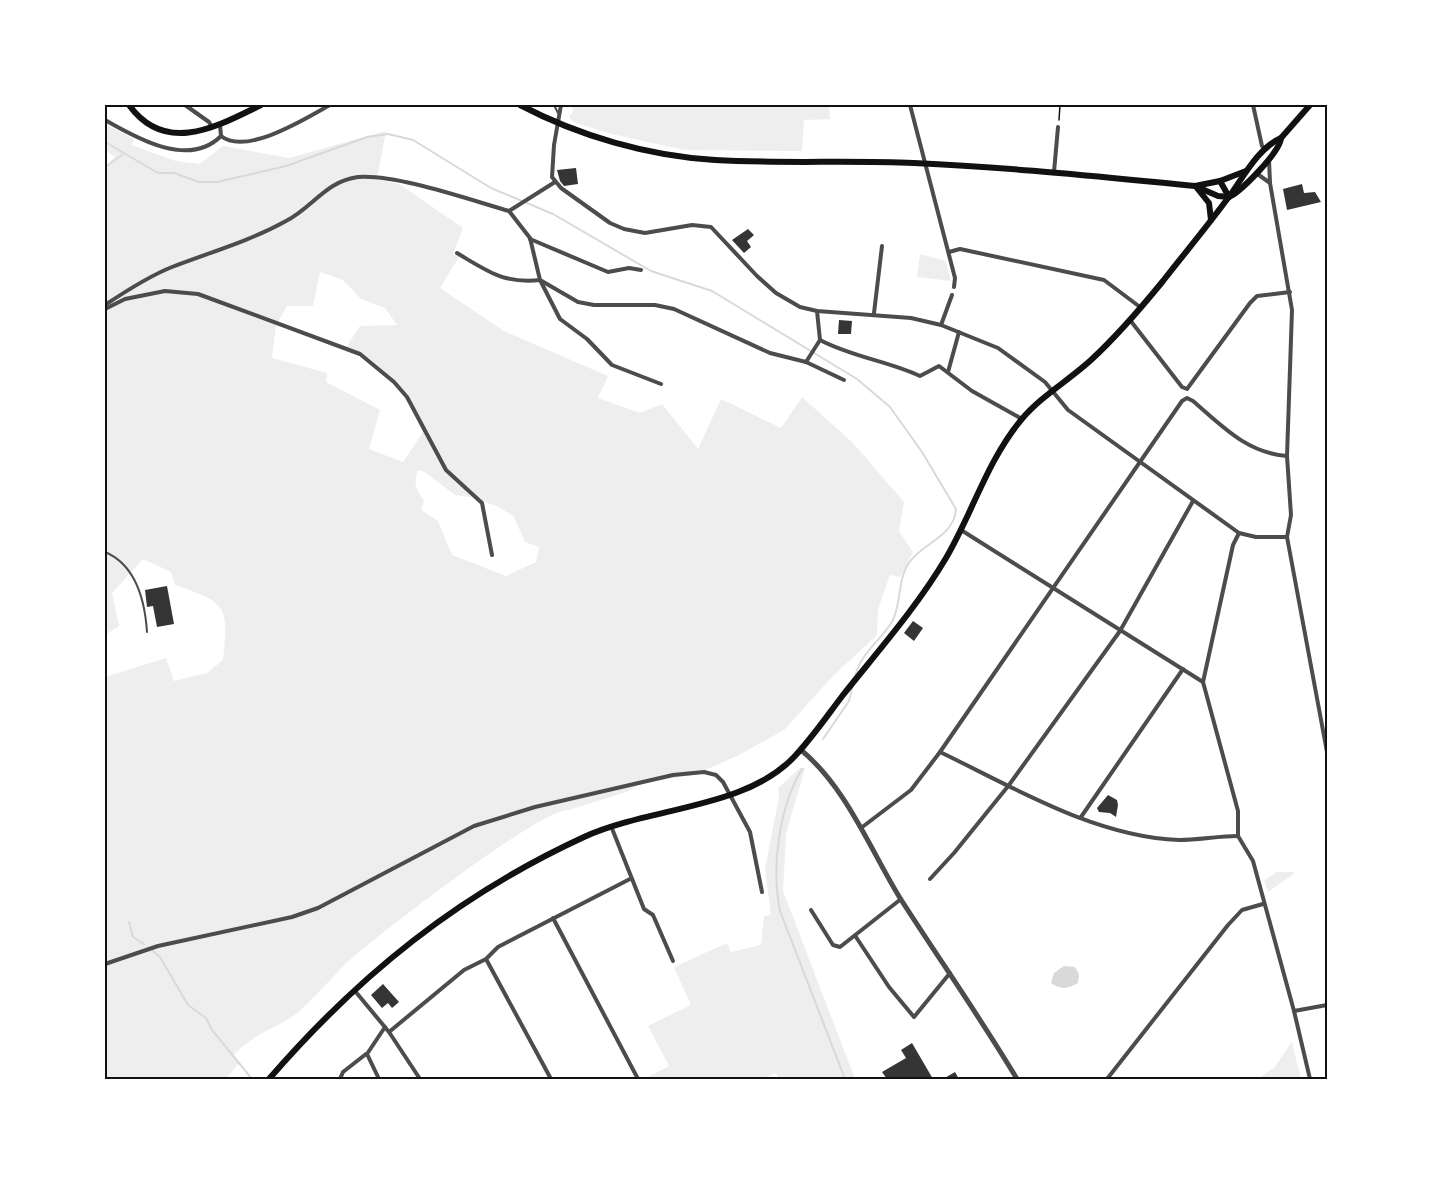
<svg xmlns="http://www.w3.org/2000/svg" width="1432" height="1184" font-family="'Exo 2',sans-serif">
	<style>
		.green { fill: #eee; fill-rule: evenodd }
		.water { fill: #d9d9d9 }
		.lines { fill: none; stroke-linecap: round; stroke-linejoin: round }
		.stream { stroke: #d9d9d9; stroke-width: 2 }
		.building { fill: #353535 }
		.path { stroke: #111; stroke-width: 1.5 }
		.service { stroke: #4c4c4c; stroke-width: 2 }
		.minor { stroke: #4c4c4c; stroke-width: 4 }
		.tertiary { stroke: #4c4c4c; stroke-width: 5 }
		.primary { stroke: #111; stroke-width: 6 }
		.neatline { fill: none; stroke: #111; stroke-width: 2 }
	</style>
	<rect width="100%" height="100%" fill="#fff"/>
	<g class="green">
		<path d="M570,105H829L830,119L804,120L802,151L684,150L612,134L575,123L570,119L569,114H572L573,109Z"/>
		<path d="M105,124L134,139L131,145L176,161L200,164L223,146L289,158L386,131L377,179L399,184L463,228L453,254L459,257L440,288L504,331L608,376L598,398L640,413L662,404L698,449L721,399L781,428L802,397L853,443L904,502L899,531L913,552L900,577L890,575L878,609L877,635L833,676L784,730L737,756L694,775L643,783L626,792L569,810C541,808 381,933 352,958C333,975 317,996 297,1013C285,1023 268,1029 254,1038C247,1043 240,1049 233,1055L239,1063L226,1079H105V677L166,658L174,681L207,673L223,660C229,605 227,603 175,585L171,572L143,559L112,593L119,626L105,635V167L115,157L105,150ZM320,272L343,280L361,299L385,308L397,325L360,326L347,346C384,363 407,394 425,429L403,462L369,449L380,410L326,382L327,373L272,358L276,326L287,306H313ZM418,470L423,471L455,495L471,497L499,507L514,517L525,542L539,547L536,562L506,576L452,555L438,521L421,510L424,501C416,490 413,483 418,470Z"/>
		<path d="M920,254L946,261L951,281L917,277Z"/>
		<path d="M800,768H805L786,834L783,891L855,1079H779L776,1073L764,1079H644L669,1066L648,1026L691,1005L674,967L727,943L731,952L761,945L764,916L771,915L765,869L779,797L778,788Z"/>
		<path d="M1276,872H1293L1294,874L1268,892L1264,881Z"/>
		<path d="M1292,1042L1301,1079H1257L1274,1068Z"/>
	</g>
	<path class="water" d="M1064,966L1075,967L1079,974L1078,983C1068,989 1061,990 1051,983L1054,973Z"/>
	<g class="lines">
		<g class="stream">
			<path d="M105,142L158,173H174L199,182H217L286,166L367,137L388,134L413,140L491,188L553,214L651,271L712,291L857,379L890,407L922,452L956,509C954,535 928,541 912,559C897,575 902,601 893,620C881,641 860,653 855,677"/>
			<path d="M105,167L122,155"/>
			<path d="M823,739L849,701L853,685"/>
			<path d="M802,769C779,807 771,868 780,911L845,1079"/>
			<path d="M129,922L133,937L144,944"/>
			<path d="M153,951L160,957L188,1005L206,1018L212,1030L252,1079"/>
		</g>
	</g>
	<g class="building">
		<path d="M576,168L578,184L564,186L560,181L557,170Z"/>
		<path d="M1302,184L1304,193L1315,192L1321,202L1287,210L1283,189Z"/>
		<path d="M748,229L754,235L747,241L751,247L744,253L732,240Z"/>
		<path d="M839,320L852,321L851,334H838Z"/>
		<path d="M167,586L174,624L157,627L153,606L147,607L145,590Z"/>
		<path d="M913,621L923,628L914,641L904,633Z"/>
		<path d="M1108,795L1117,800L1118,805L1116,817L1110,813L1099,812L1097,808Z"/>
		<path d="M383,984L399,1002L392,1008L388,1003L382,1008L371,995Z"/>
		<path d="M912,1043L933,1079H887L882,1072L906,1058L901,1050Z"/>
		<path d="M955,1072L959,1079H943Z"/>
	</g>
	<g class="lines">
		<path class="path" d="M1059,120L1060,105"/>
		<g class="service">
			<path d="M554,105L558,113"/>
			<path d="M105,552C136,565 145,602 147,632"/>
		</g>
		<g class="minor">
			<path d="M185,105L209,122L212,127"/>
			<path d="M561,105L554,145L552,177L561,188L610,223L624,229L645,233L692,225L711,227L757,276L776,293L800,307L817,311L911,318L941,325L998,348L1045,382L1068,410L1239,533L1256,537H1287"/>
			<path d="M910,105L955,278L954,287"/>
			<path d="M1253,105L1262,146L1266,149"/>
			<path d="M105,120C138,139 189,168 221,136"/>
			<path d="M220,125L221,136C246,156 305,119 330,105"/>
			<path d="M1269,160L1270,183L1292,310L1287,456L1291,515L1287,537L1327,752"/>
			<path d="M1054,172L1058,127"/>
			<path d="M1256,173L1270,183"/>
			<path d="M509,211L530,238L540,280L560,319L587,339L612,365L661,384"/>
			<path d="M530,239L608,272L629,268L641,270"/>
			<path d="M949,252L960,249L1104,280L1140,307"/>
			<path d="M457,253C487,271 504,284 540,280"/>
			<path d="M540,280L578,302L594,305H655L674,309L770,353L806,362L844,380"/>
			<path d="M105,305C126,291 149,276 172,267C211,252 250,241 286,221C313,207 326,181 358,177C397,174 470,200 509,211L555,182"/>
			<path d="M105,309L125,299L165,291L198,294L360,354L394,382L407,397L446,470L482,503L492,555"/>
			<path d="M874,313L882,246"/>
			<path d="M1130,320L1182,387L1187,389L1250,303L1257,296L1290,292"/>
			<path d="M941,325L952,295"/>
			<path d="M820,340C852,357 888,361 920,376L939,366L972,391L1022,419"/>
			<path d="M806,362L820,340L817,311"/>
			<path d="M948,372L959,332"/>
			<path d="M961,530L1203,682"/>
			<path d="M1239,533L1233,545L1203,682L1238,811V836L1253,861L1294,1011L1310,1079"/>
			<path d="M940,752C1013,787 1095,837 1179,840C1199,840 1218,836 1238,836"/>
			<path d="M1081,817L1183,669"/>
			<path d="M611,826L644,909L653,915L673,961"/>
			<path d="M861,828L911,790L940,752L1182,401L1187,398L1193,401C1222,426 1247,453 1287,456"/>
			<path d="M930,879L954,853L1009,785L1120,631L1193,501"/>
			<path d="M811,910L833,945L840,947L901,899"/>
			<path d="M553,918L638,1079"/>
			<path d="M856,937L889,987L914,1017L950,973"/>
			<path d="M486,959L551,1079"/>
			<path d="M105,964L158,946L292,917L318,908L474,826L535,807L673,775L704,772L716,775L723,782L750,832L762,892"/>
			<path d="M355,991L389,1032L420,1079"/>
			<path d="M1294,1011L1327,1005"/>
			<path d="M389,1032L464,970L486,959L498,947L630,879"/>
			<path d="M340,1079L343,1072L366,1054"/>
			<path d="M379,1079L367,1054L385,1027"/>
			<path d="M1107,1079L1228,925L1242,910L1263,904"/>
		</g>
		<path class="tertiary" d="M801,750C846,787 870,849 900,898C939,959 980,1017 1017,1079"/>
		<g class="primary">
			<path d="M129,105C166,156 218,126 261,105"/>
			<path d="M520,105C579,136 648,156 715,160C781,164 848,160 914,163C1008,167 1101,177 1195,186L1218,196L1229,197"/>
			<path d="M1220,181L1229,197"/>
			<path d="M1195,186L1220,181L1246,171"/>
			<path d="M1197,188L1209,203L1211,220"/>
			<path d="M1231,196C1243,189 1280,152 1281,138L1310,105"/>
			<path d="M269,1079C359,975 458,895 584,837C649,807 745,809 794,757C812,738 827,716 843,695C878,651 917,607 946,558C972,514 987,461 1021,420C1041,396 1068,381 1091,360C1117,336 1141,308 1163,281C1184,254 1205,229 1225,202C1241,182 1256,149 1281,138"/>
		</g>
	</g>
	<rect width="1432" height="1184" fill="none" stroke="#ffffff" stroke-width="213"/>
	<rect x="106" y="106" width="1220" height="972" class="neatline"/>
</svg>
